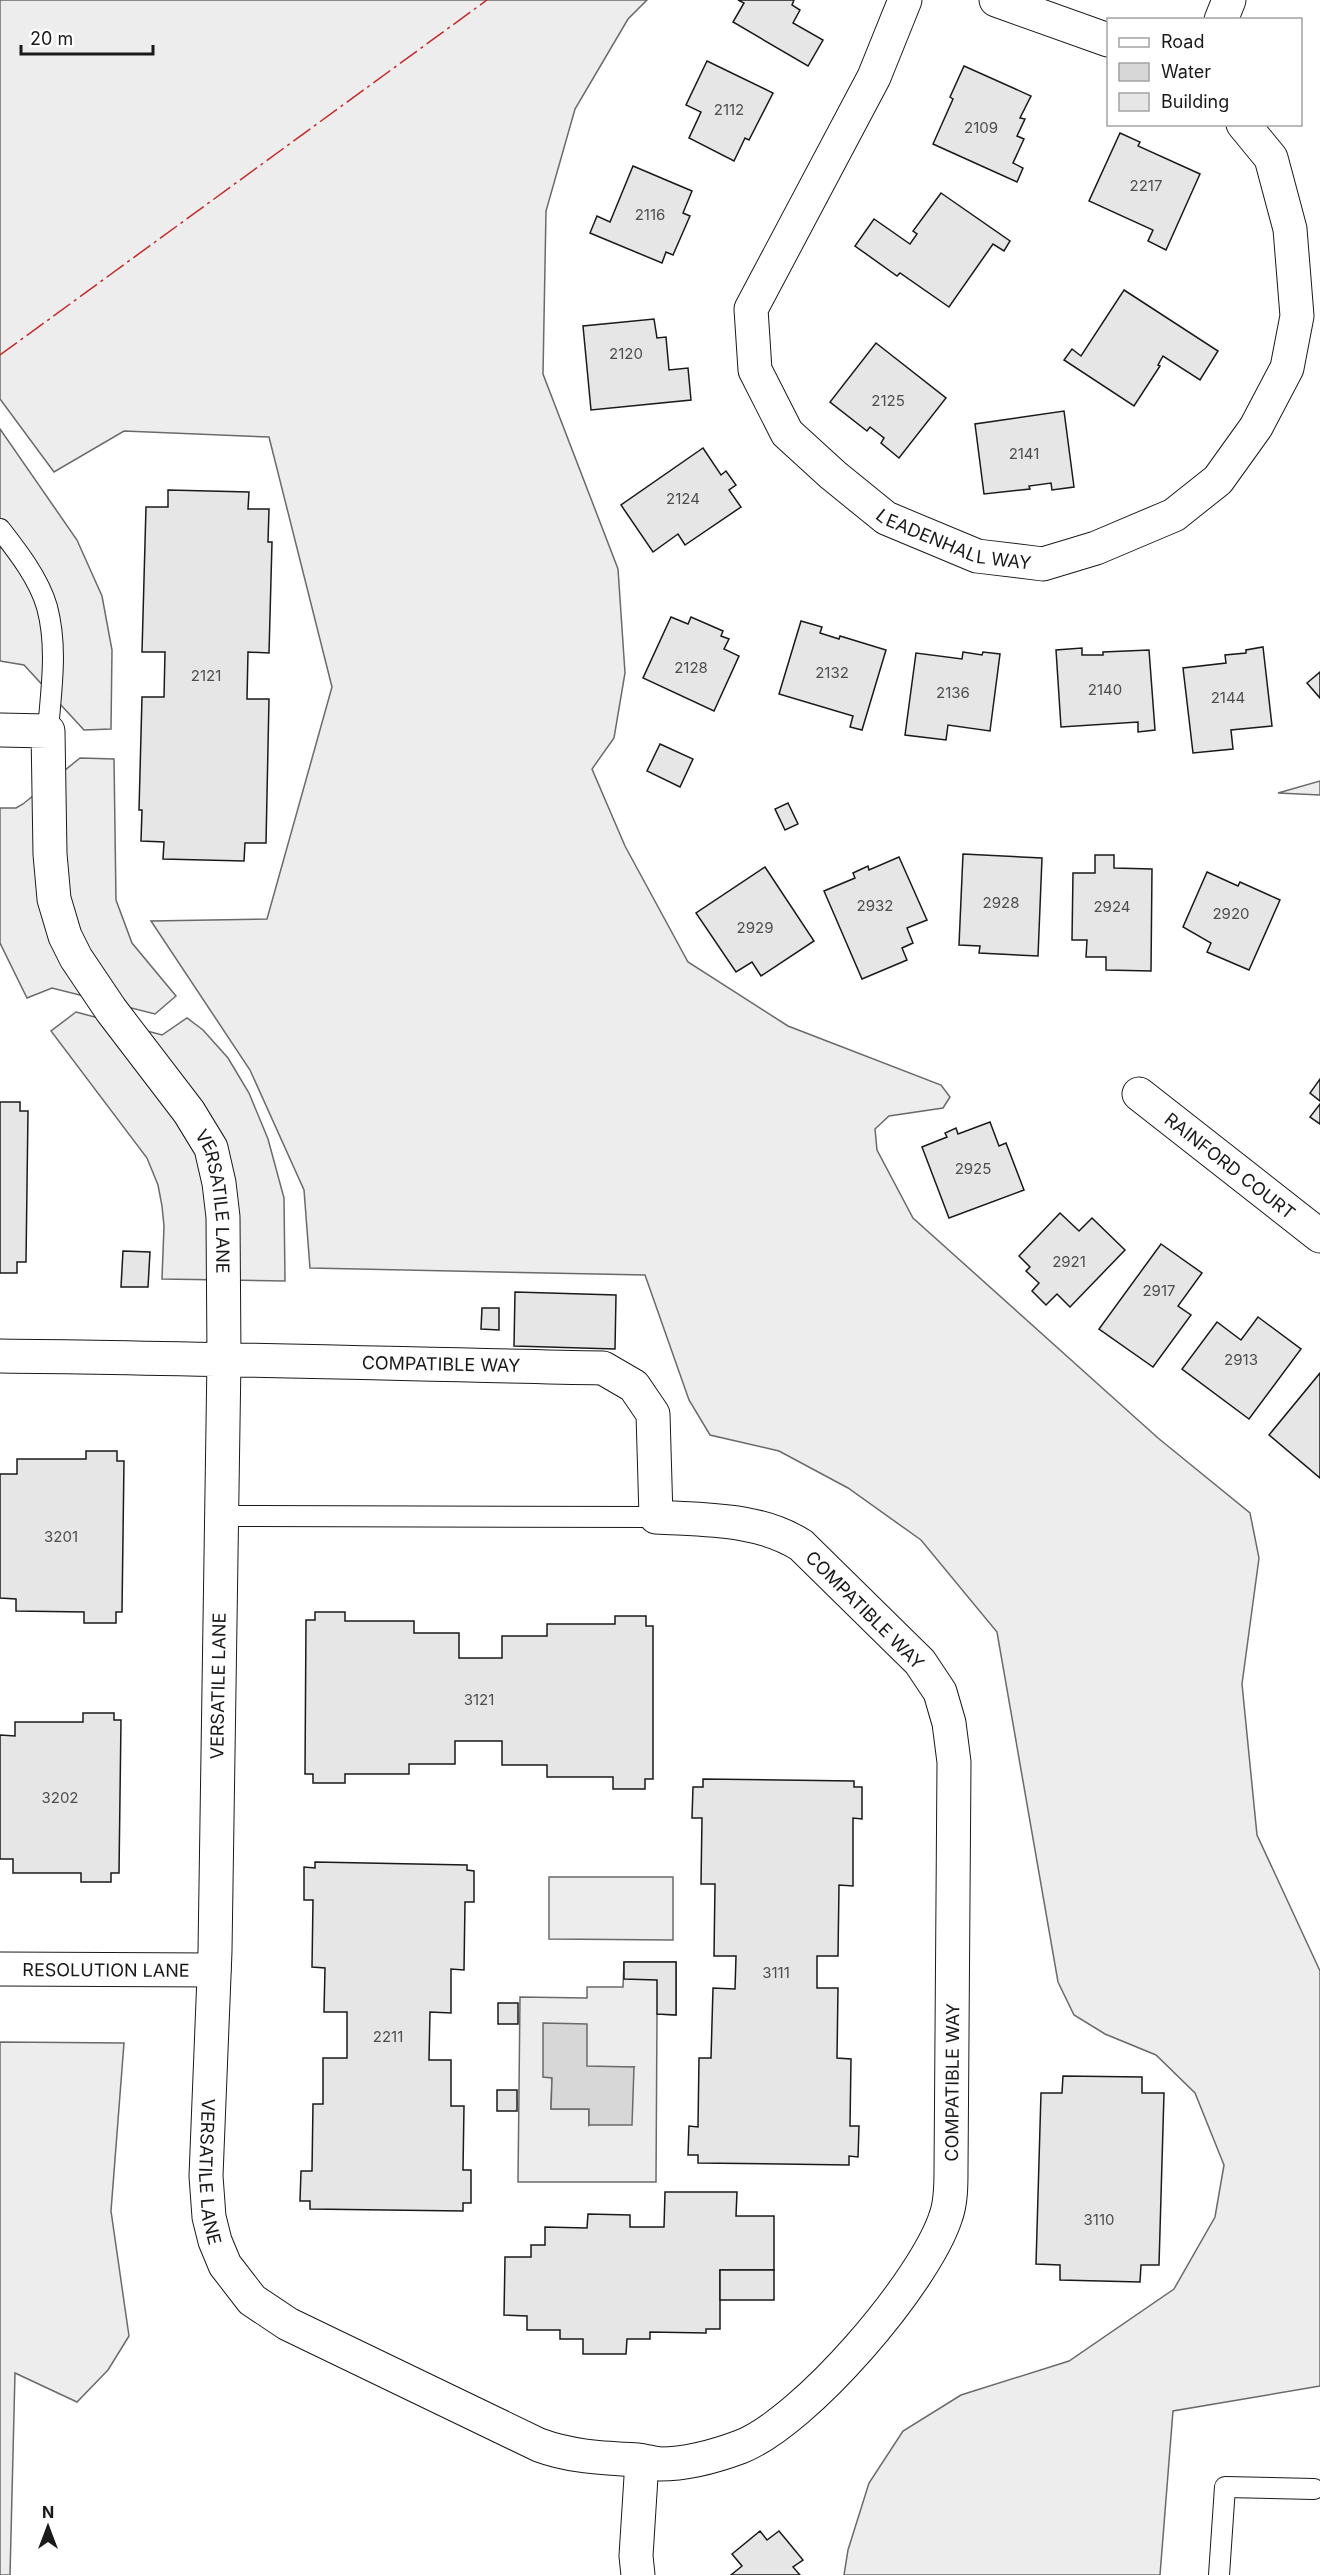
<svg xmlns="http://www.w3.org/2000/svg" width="1320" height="2575" font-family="Inter,sans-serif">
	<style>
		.built { fill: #ededed; stroke: #6a6a6a; stroke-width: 1.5; fill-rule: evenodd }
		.water { fill: #d7d7d7; stroke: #6a6a6a; stroke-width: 1.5 }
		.building { fill: #e6e6e6; stroke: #1a1a1a; stroke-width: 1.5 }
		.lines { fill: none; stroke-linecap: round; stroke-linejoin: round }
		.lane-casing { stroke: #1a1a1a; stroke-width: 22 }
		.street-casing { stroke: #1a1a1a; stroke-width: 35 }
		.lane { stroke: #fff; stroke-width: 20 }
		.street { stroke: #fff; stroke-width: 33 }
		.power { stroke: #c62828; stroke-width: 1.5; stroke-dasharray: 21 4.5 3 4.5; stroke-linecap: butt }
		.labels { text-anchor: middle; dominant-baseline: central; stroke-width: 4.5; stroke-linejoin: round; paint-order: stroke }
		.number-label { font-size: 15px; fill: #4d4d4d }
		.street-label { font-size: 18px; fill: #1a1a1a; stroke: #fff }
	</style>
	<rect width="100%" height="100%" fill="#fff"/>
	<g class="built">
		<path d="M0,0H647L628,19L575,109L546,211L543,374L618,569L625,673L614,738L592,769L625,846L688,962L788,1026L941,1085L950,1097L943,1108L889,1116L875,1129L877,1150L913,1218L1158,1438L1250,1513L1259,1558L1242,1684L1257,1835L1320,1971V2386L1173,2411L1160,2575H844L848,2550L869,2483L903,2431L961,2395L1069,2361L1174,2289L1215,2217L1224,2165L1195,2093L1156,2055L1105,2034L1074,2015L1058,1982L997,1632L921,1540L848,1488L779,1451L710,1435L689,1400L645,1275L310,1268L304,1190L250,1070L151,921L267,919L332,687L269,437L124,431L54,472L0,399Z"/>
		<path d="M0,429L77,540L102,596L112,650L111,729L84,730L24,665L0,661Z"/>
		<path d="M80,758L114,759L116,900L132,943L176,996L155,1014L52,988L27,998L0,943V808H16L23,804Z"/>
		<path d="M1320,781V795L1278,793Z"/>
		<path d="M76,1012L162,1035L187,1018L203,1030L228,1058L249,1093L268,1139L284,1198L285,1281L162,1279L164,1226L162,1206L158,1185L147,1158L51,1031Z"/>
		<path d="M549,1877H673V1940L549,1939Z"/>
		<path d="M624,1962H676V2015L657,2014L656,2182H518L520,1997L587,1998V1987H623ZM634,2067L589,2125V2109H551L552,2077H543Z"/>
		<path d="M0,2042L124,2043L111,2211L129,2336L108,2370L77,2402L15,2373L10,2575H0Z"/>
	</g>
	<path class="water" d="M543,2023L587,2024V2066L634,2067L632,2125H589V2109H551L552,2078L543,2077Z"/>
	<g class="building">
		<path d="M738,0H794L792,5L800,10L793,23L823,40L808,66L733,22L744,3Z"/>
		<path d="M707,61L773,93L749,140L745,138L734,161L689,138L701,112L686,105Z"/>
		<path d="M964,66L1031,96L1020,118L1025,119L1017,136L1024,139L1013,163L1023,168L1017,182L933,144L953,99L950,97Z"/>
		<path d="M1120,133L1140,142L1138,146L1200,174L1166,250L1148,241L1153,230L1089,201Z"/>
		<path d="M633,166L692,191L683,213L690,216L673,255L666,252L662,263L590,233L597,216L610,222Z"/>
		<path d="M941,193L1010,241L1004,251L993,244L949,307L900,273L897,276L855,246L874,219L910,244L917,234L913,231Z"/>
		<path d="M1124,290L1218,351L1200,380L1163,356L1158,365L1160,366L1134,406L1064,360L1072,349L1081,356Z"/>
		<path d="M654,319L657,338L666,337L669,370L688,368L691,400L591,410L583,326Z"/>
		<path d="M876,343L946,398L899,458L881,443L884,438L870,427L867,431L830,402Z"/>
		<path d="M1064,411L1074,487L1052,490L1051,483L1029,486L1030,489L984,494L975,424Z"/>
		<path d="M703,448L721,475L726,471L736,485L729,490L741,507L685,545L678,534L653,552L621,505Z"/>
		<path d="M168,490L249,492L248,509H269L268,542H272L269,653L248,652L247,699H269L266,843H245L244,861L163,859L164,842L141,841L142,810H139L142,697H164L165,652H142L146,507H168Z"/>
		<path d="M671,617L688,624L691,617L723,631L721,636L729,639L724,649L739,656L714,711L643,678Z"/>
		<path d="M801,621L822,627L820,633L839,639L840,636L886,650L862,730L850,727L853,716L779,694Z"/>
		<path d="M1263,647L1272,726L1231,730L1233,749L1193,753L1183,668L1226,663L1225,655L1246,653V650Z"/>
		<path d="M1082,648V655H1103V652L1149,650L1155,730L1138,732V722L1061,727L1056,650Z"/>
		<path d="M963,652L982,655L983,652L1000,654L990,731L948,725L946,740L905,735L916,653L962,659Z"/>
		<path d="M1320,672V698L1307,683Z"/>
		<path d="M660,744L693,759L680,787L647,771Z"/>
		<path d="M788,803L798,824L785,830L775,809Z"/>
		<path d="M963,854L1042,858L1038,956L979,953L980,946L959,945Z"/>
		<path d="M1095,855H1114V868L1152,869L1151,971L1106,970V957H1086L1087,940H1072L1073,873H1095Z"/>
		<path d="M899,857L927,920L907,928L913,943L902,948L907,960L862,979L824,891L855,878L853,873L868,866L869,870Z"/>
		<path d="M765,867L814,941L761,976L752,962L736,972L696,913Z"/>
		<path d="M1207,872L1238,886L1240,882L1280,900L1249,970L1207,952L1211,943L1183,927Z"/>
		<path d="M1320,1079V1101L1310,1093Z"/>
		<path d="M0,1102H20V1111H28L26,1262H17V1273H0Z"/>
		<path d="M1320,1104V1124L1310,1117Z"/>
		<path d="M990,1122L999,1146L1006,1143L1024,1190L949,1218L922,1147L947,1137L945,1133L956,1128L958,1134Z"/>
		<path d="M1060,1213L1079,1231L1092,1218L1125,1250L1070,1307L1057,1294L1046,1305L1032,1291L1039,1283L1026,1271L1030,1267L1019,1256Z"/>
		<path d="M1161,1244L1202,1273L1178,1306L1191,1315L1153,1367L1099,1329Z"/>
		<path d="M123,1251L150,1252L148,1287H121Z"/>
		<path d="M515,1292L616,1295L615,1349L514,1346Z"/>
		<path d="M482,1308H499V1330L481,1329Z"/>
		<path d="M1258,1317L1301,1349L1249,1419L1182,1369L1217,1322L1241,1340Z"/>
		<path d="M1320,1373V1478L1269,1435Z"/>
		<path d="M86,1451H117V1461H124L122,1612H116V1623H84V1612L16,1611V1599L0,1598V1474H17V1459H86Z"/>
		<path d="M315,1612H345V1621H414V1633H459V1658H502V1636H547V1624H615V1616H646V1626H653V1779H645V1789H613V1777H547V1765H502V1741H455V1764H409V1774H345V1783H313V1774H305L306,1620H315Z"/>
		<path d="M83,1713H114V1720H121L119,1873H111V1882H81V1873H13V1859H0V1735L15,1736V1722H83Z"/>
		<path d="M703,1779L854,1781V1787H862V1819L853,1818V1886L839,1885L838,1956H817V1988H838L837,2058L851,2059L850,2126H859L858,2157L849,2156V2165L698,2163V2155H688L689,2126L698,2127L699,2058H711L713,1988L735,1989L736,1956H714L715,1884H701L702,1818H692L693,1787H703Z"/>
		<path d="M315,1862L467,1865V1870L474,1871V1902H465L464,1970L451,1969V2013L430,2012L429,2060H451V2106H464L463,2170H471V2203H463V2211L310,2209V2201H300L301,2171H312L313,2104H323V2058H347V2012H324L325,1968L312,1967L313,1900H304V1867L315,1868Z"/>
		<path d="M624,1962H676V2015L657,2014V1980L624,1979Z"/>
		<rect x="498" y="2003" width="20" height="21"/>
		<path d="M1063,2076L1142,2077V2093H1164L1159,2265H1141L1140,2282L1060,2280V2265L1036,2264L1041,2093H1062Z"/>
		<rect x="497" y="2090" width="20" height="21"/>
		<path d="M665,2192H737L736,2216H774V2270H720V2329H706V2333L650,2332V2339H627L626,2354H583V2339H560V2330H527V2316L504,2315L505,2257H531V2245H545V2227L587,2228L588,2214L630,2215V2227H664Z"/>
		<rect x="720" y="2270" width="54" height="30"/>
		<path d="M760,2531L767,2540L779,2531L803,2560L793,2567L800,2575H731L742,2566L732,2554Z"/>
	</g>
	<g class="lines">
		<defs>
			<g id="lane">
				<path d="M0,529C18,552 39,579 47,607C58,648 51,690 48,731"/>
				<path d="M221,1516L656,1517"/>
				<path d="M1219,2575L1225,2487L1314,2489"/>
			</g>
			<g id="street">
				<path id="s1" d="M905,0L874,77L751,309L755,370L787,433L833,475L886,518L977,556L1043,564L1096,548L1174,515L1218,480L1256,427L1287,368L1297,316L1290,229L1271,158L1243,124"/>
				<path d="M996,0L1108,40"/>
				<path d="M1221,20L1229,0"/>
				<path id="s2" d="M0,730L48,731L50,854L54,899L65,936L76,958L111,1010L189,1112L211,1148L219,1183L223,1217L224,1359L215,1951L206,2176L209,2217L215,2241L225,2265L252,2300L288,2324L539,2445C571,2457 604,2458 638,2460C645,2461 653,2463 660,2464C686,2464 716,2456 740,2447C805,2422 925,2282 946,2216C951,2202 951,2185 951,2171L954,1762L949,1723L940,1692L920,1662L801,1545C758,1518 705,1520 656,1517L653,1414L634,1386L603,1368C402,1364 201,1358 0,1356"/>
				<path id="s3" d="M1139,1094L1320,1236"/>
				<path id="s4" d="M0,1969L214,1970"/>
				<path d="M638,2575L636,2556L642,2461"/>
			</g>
		</defs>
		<use href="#lane" class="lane-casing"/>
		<use href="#street" class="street-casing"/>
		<use href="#lane" class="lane"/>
		<use href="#street" class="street"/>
		<path class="power" d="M0,355L487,0"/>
	</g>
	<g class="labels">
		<g class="number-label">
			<text x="729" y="109">2112</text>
			<text x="981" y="127">2109</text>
			<text x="1146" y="185">2217</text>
			<text x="650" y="214">2116</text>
			<text x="626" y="353">2120</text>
			<text x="888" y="400">2125</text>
			<text x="1024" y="453">2141</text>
			<text x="683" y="498">2124</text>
			<text x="691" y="667">2128</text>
			<text x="832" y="672">2132</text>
			<text x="206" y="675">2121</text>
			<text x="1105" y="689">2140</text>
			<text x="953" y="692">2136</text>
			<text x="1228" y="697">2144</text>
			<text x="1001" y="902">2928</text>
			<text x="875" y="905">2932</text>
			<text x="1112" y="906">2924</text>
			<text x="1231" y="913">2920</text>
			<text x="755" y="927">2929</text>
			<text x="973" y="1168">2925</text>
			<text x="1069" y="1261">2921</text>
			<text x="1159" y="1290">2917</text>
			<text x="1241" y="1359">2913</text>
			<text x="61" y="1536">3201</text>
			<text x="479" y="1699">3121</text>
			<text x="60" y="1797">3202</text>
			<text x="776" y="1972">3111</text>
			<text x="388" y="2036">2211</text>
			<text x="1099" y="2219">3110</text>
		</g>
		<g class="street-label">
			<text stroke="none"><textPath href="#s1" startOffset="680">LEADENHALL WAY</textPath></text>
			<text stroke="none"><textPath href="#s3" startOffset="116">RAINFORD COURT</textPath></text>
			<text stroke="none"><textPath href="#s2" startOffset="566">VERSATILE LANE</textPath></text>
			<text transform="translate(441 1364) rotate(1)">COMPATIBLE WAY</text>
			<text transform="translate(865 1610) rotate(45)">COMPATIBLE WAY</text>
			<text transform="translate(218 1686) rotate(-89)">VERSATILE LANE</text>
			<text stroke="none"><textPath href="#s4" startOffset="106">RESOLUTION LANE</textPath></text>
			<text stroke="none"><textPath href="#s2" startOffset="2654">COMPATIBLE WAY</textPath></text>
			<text stroke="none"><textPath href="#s2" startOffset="1538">VERSATILE LANE</textPath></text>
		</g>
	</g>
	<rect x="1107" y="18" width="195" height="108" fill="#ffffff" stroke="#a3a3a3" stroke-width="1.5"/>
	<rect x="1119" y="38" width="30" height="9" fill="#ffffff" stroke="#a3a3a3" stroke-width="1.5"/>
	<text x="1161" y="48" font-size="18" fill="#1a1a1a">Road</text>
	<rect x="1119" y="63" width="30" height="18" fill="#d7d7d7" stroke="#a3a3a3" stroke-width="1.5"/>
	<text x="1161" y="78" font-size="18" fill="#1a1a1a">Water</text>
	<rect x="1119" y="93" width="30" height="18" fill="#e6e6e6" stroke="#a3a3a3" stroke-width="1.5"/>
	<text x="1161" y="108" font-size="18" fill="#1a1a1a">Building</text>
	<g transform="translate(48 2527)" stroke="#ffffff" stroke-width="4.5" paint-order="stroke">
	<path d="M0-4.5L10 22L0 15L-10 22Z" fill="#1a1a1a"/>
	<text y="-9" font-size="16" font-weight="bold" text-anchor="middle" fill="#1a1a1a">N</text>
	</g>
	<path d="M21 45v9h132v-9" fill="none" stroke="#1a1a1a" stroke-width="3"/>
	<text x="30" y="45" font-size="18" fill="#1a1a1a" stroke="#ffffff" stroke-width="4.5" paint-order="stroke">20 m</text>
</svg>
